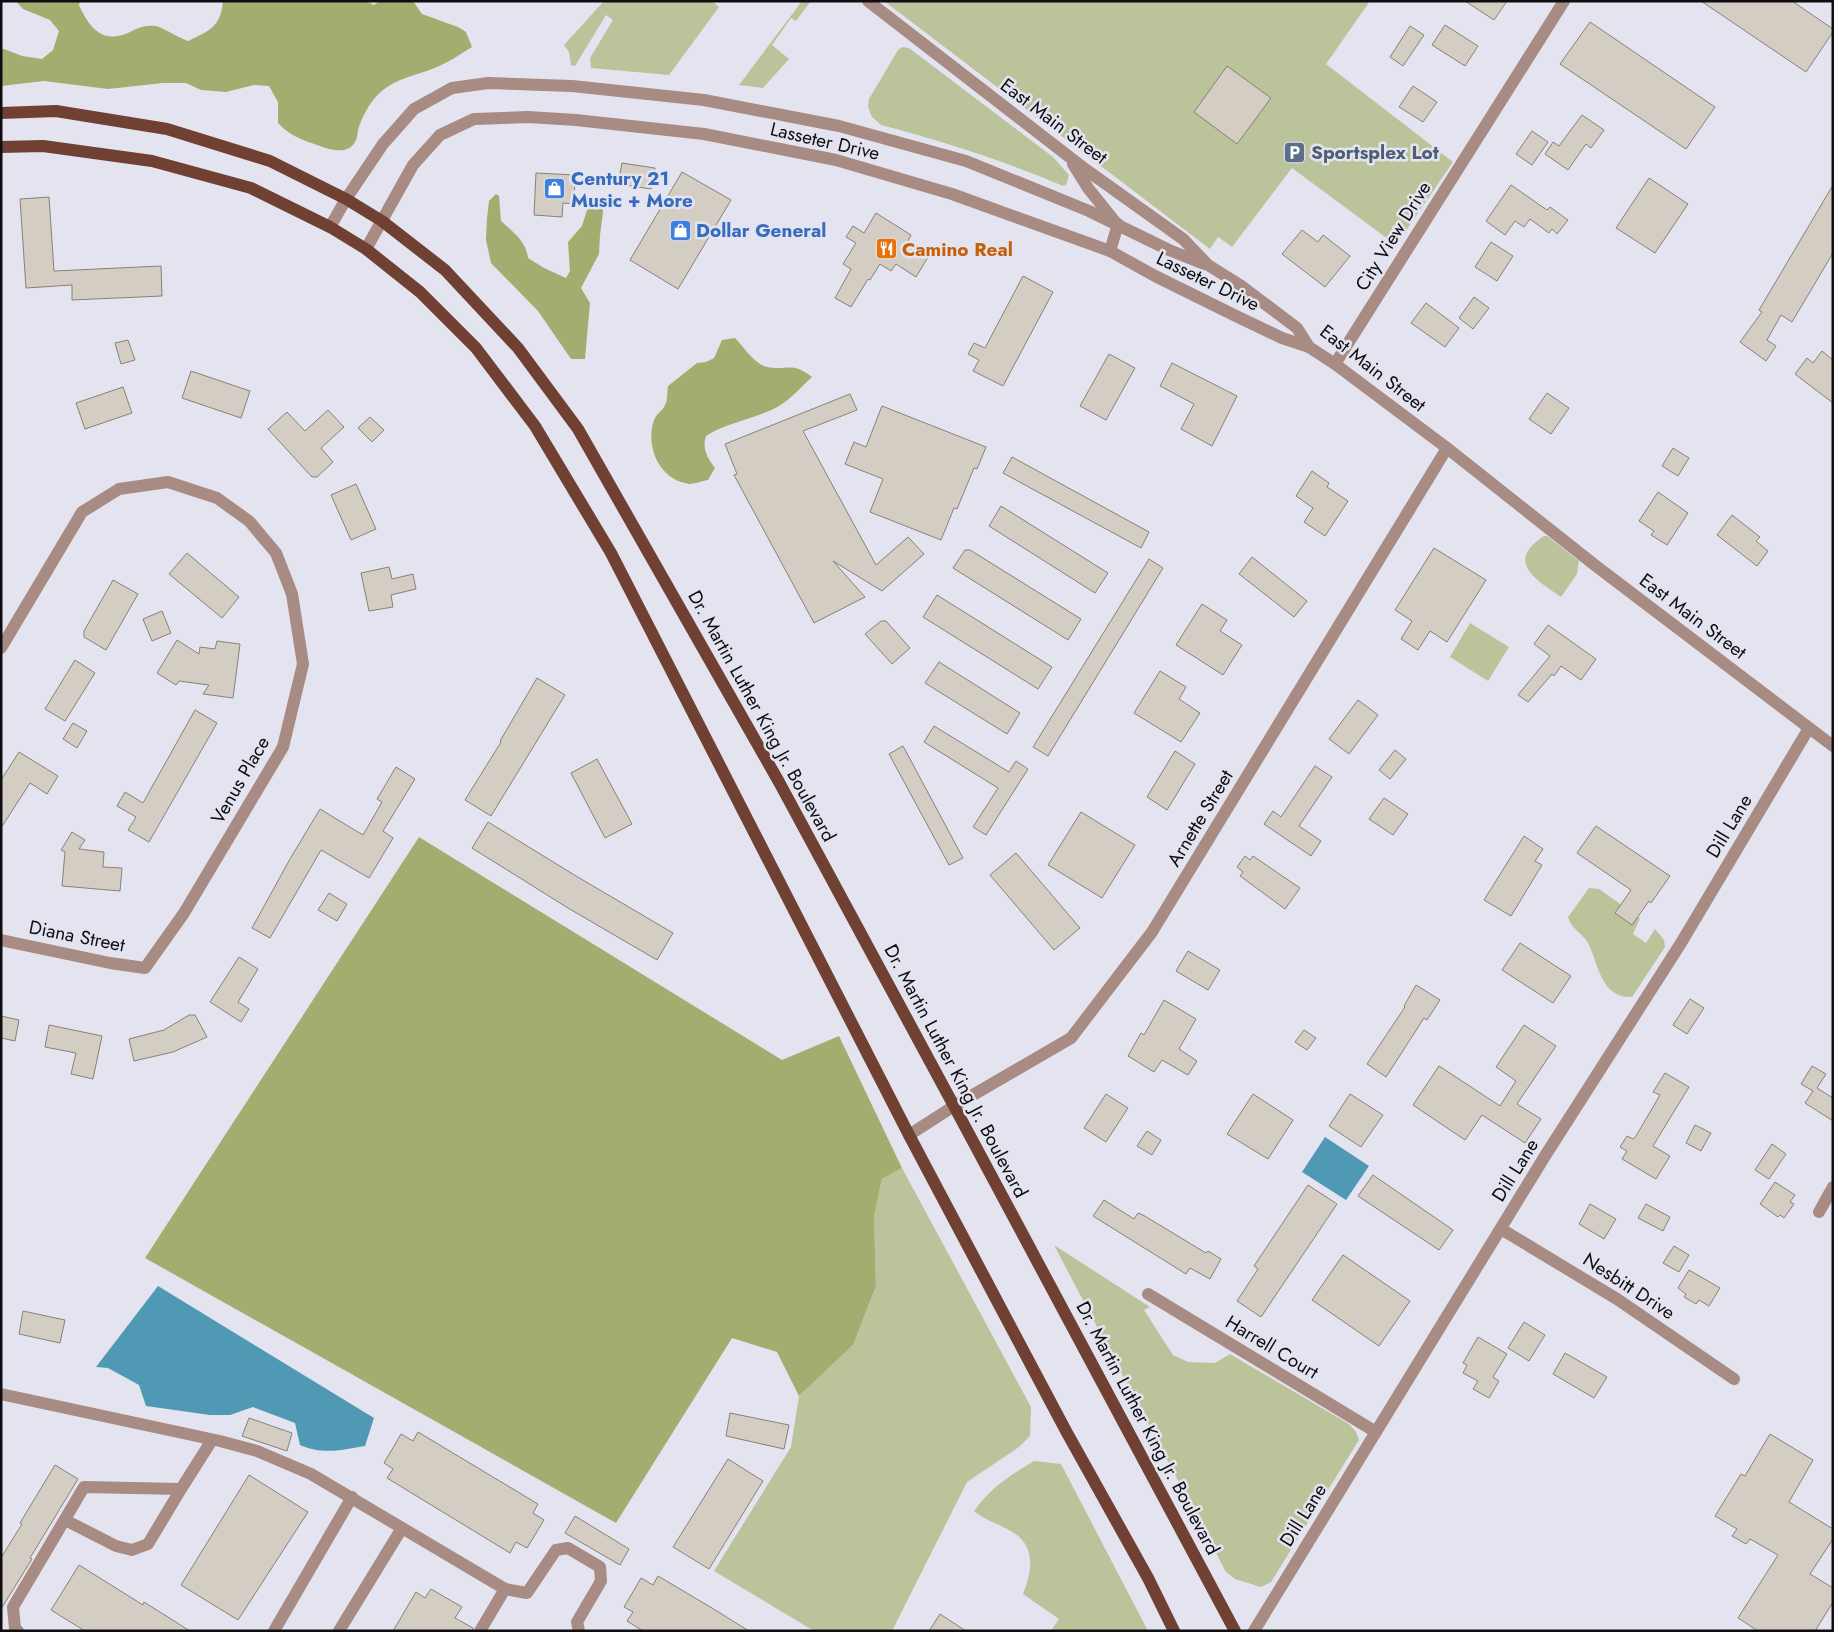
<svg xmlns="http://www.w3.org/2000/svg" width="1834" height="1632" font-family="Jost,sans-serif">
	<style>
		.green { fill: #bbc39b }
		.forest { fill: #a3ad70 }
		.water { fill: #5099b4 }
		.building { fill: #d4cdc3; stroke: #878177 }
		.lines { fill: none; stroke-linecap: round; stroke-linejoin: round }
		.minor { stroke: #a88b82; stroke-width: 12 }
		.major { stroke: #704132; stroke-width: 12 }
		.labels { text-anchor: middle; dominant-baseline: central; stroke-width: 5; stroke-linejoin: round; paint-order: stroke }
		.street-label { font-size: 19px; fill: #0e0e11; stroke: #e4e4f0 }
		.service-label { font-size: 19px; font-weight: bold; fill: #4e5e75; stroke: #e4e4f0; text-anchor: start }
		.shop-label { font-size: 19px; font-weight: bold; fill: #366cbe; stroke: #e4e4f0; text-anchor: start }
		.food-label { font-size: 19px; font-weight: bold; fill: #c56008; stroke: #e4e4f0; text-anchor: start }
	</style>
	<rect width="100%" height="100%" fill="#e4e4f0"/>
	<g class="green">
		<path d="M604,1H712L719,7L669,75L591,68L590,58L613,20L606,15L575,66L571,65L569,52L564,45Z"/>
		<path d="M802,1H811L796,21L791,18L772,45L789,59L763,88L739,85Z"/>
		<path d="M884,1H1370L1326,64L1453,162L1396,245L1292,168L1232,247L1218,237L1210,249Z"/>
		<path d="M902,47L909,48L1053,157L1069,175L1066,185L1063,186C1004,161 943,141 881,125L872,117L868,107L869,99L898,50Z"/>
		<path d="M1544,536H1547L1579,561L1577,574L1561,597C1537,580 1504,562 1544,536Z"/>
		<path d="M1470,623L1509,647L1488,681L1450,657Z"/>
		<path d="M1589,888L1599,889L1640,918L1633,934L1646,943L1655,929L1664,940L1665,947L1632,997C1601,998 1599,966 1589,945C1584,934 1571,929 1568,917Z"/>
		<path d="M902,1168L1031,1407L1030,1436L1019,1447L967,1482L892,1631H814L714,1571L791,1447L799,1396L853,1345L876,1286L874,1217L882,1179Z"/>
		<path d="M1054,1245L1150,1307L1144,1310L1173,1355L1188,1362L1215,1363L1230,1354L1349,1424L1356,1432L1359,1440L1271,1582L1261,1587L1235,1579L1226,1572Z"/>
		<path d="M1034,1461L1061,1464L1148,1631H1051L1059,1619L1023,1594C1033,1569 1036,1544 1009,1530C996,1523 985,1520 974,1511C992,1486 1008,1477 1034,1461Z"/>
	</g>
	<g class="forest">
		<path d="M16,1H80L79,5C87,23 99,42 122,35C135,31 140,24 156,26C162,27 179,38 188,41C209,31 221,27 223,1H365L374,5L380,1H413L422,14L458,27L466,32L472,47C459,55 446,64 432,69C414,76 398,78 383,90C372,99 365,111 360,124C357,130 358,137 355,142C347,156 328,149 317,145C302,140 289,135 278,123V102L269,86L254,85L226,92L201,90L186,83H163L108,89L44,81L1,86V50L4,49L22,56L42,59L53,50L59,31L50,20L23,9Z"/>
		<path d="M496,194L499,196L501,221C513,232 526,241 528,258L544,268L566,278L570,271L568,242L582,226L587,210L602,202L603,212L600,235L599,254L581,288L590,303L585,359H571L538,311L491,263L486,240L487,218L489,201Z"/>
		<path d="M735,338C744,347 754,364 767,367C788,371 792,361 812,377C802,386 791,399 779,406C756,419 728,422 706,436C702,449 707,457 715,468L708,480C702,481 694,484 689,484C662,480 648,453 652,428C655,412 660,415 665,405C668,400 667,391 668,386L697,363L706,362L714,358L722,340Z"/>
		<path d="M419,837L782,1060L839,1036L902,1168L882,1179L874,1217L876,1286L853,1345L799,1396L777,1352L732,1338L616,1523L145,1258Z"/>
	</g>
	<g class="water">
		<path d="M1325,1137L1369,1166L1346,1200L1302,1172Z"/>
		<path d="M158,1286L374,1418L365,1446C341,1450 323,1455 300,1445L295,1423L253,1407L230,1415H210L146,1406L139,1385L108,1368L96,1367Z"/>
	</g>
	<g class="building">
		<path d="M1465,1H1507L1494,20Z"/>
		<path d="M1701,1H1792L1833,29V32L1806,72Z"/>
		<path d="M1590,22L1715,107L1686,149L1560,64Z"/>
		<path d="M1445,25L1478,46L1465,66L1432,45Z"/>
		<path d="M1410,26L1424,35L1403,66L1390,57Z"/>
		<path d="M1227,66L1271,98L1237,144L1194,112Z"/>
		<path d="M1413,86L1437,102L1423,122L1399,107Z"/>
		<path d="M1582,115L1604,130L1591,148L1586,144L1568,170L1545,154L1553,142L1559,146Z"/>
		<path d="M1532,131L1548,142L1532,165L1516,154Z"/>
		<path d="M622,163L655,168L651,189L618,184Z"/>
		<path d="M682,172L731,200L678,289L630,260Z"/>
		<path d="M536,173L575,175L574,204L563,203L562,217L534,215Z"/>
		<path d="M1649,178L1688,204L1655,253L1616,228Z"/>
		<path d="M1511,185L1547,210L1550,207L1568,220L1557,234L1552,229L1549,233L1530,219L1524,227L1515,221L1505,235L1486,221Z"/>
		<path d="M1833,185V253L1792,322L1781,315L1767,340L1776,346L1766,361L1740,342L1762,312L1759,310Z"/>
		<path d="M49,197L54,271L161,266L162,296L72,300V285L26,288L20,199Z"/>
		<path d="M876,213L911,235L908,241L930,254L916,277L896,264L891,271L880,264L870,280L868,279L851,307L835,298L851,269L843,264L856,243L846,237L853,226L864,233Z"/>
		<path d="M1302,230L1318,242L1323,235L1350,256L1325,287L1282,254Z"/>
		<path d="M1491,242L1513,256L1497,281L1475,267Z"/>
		<path d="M1023,276L1053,292L1003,386L973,371L979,360L968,354L974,343L985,348Z"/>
		<path d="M1474,297L1489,308L1473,329L1459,318Z"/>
		<path d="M1426,303L1459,328L1445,347L1411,323Z"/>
		<path d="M128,340L135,360L121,364L115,343Z"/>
		<path d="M1822,351L1833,360V403L1795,374L1807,358L1813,363Z"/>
		<path d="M1109,354L1135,368L1106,420L1080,406Z"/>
		<path d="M1172,363L1237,396L1212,446L1181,429L1194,404L1160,386Z"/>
		<path d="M191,371L250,391L241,418L182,398Z"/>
		<path d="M123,387L132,413L85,429L76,403Z"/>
		<path d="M1547,393L1569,408L1551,434L1529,419Z"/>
		<path d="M850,394L857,410L803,431L876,565L908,537L924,554L882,591L833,561L865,597L814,623L734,475L737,474L725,444Z"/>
		<path d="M882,406L986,447L977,469L974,468L957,509L954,508L941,540L870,512L883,479L845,464L854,442L866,447Z"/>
		<path d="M328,410L344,427L321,448L333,462L317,477H312L268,429L287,412L305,431Z"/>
		<path d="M370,417L384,430L372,442L358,428Z"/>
		<path d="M1673,448L1689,458L1678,476L1662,466Z"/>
		<path d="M1012,457L1149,532L1141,548L1003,473Z"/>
		<path d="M1312,471L1329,483L1327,487L1348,501L1325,536L1304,522L1313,508L1296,496Z"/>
		<path d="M356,484L376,529L351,540L331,495Z"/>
		<path d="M1658,492L1688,513L1667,545L1651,535L1654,531L1639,521Z"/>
		<path d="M1001,506L1108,573L1095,593L989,526Z"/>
		<path d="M1732,515L1760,537L1756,541L1768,551L1757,566L1717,535Z"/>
		<path d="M1434,548L1486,580L1447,642L1430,631L1418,650L1401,639L1412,621L1395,610Z"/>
		<path d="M965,550H970L1081,619L1068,640L953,568Z"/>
		<path d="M187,553L239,597L222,618L169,574Z"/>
		<path d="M1252,557L1307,601L1294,617L1239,574Z"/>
		<path d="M1149,559L1163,568L1048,756L1033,747Z"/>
		<path d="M389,567L392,579L413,574L416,589L391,595L393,607L369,611L361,573Z"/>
		<path d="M113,580L138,594L106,650L84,637V631Z"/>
		<path d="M937,595L1052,667L1038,689L923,617Z"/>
		<path d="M1202,604L1227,620L1220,631L1242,645L1223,675L1176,645Z"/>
		<path d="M162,611L171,633L152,641L143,619Z"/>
		<path d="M881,621H886L910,648L892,664L865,634Z"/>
		<path d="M1548,625L1596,659L1581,680L1561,666L1554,676L1552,674L1528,702L1518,695L1550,656L1534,644Z"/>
		<path d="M177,640L199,654L200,647L215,649L217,641L240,644L233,698L203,694L209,685L179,681L176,685L157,673Z"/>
		<path d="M75,660L95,673L65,721L45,709Z"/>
		<path d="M939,662L1020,713L1007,734L925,683Z"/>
		<path d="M1160,671L1186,687L1179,699L1200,713L1181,742L1134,713Z"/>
		<path d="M537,678L565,695L491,816L465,800L501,742L500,741Z"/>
		<path d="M1358,700L1378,715L1349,754L1329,739Z"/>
		<path d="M195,710L217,723L149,842L128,830L136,817L117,806L125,792L143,803Z"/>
		<path d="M73,723L87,731L77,748L63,739Z"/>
		<path d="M934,726L1009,772L1016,761L1028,769L986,835L973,827L998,788L924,742Z"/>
		<path d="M903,746L963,858L949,865L889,754Z"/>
		<path d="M1395,750L1406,759L1390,779L1379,770Z"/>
		<path d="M1175,751L1195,764L1167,810L1147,797Z"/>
		<path d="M19,752L58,776L47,794L30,783L1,828V780Z"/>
		<path d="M597,759L632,824L605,838L571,773Z"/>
		<path d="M1315,766L1332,777L1299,826L1321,841L1311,856L1264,824L1273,811L1281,817Z"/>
		<path d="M396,767L415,779L383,831L393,838L369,878L321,850L270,938L252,928L290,859L320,809L363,835L382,802L377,799Z"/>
		<path d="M1384,798L1408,814L1393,835L1369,819Z"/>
		<path d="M1081,812L1135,845L1102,898L1048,865Z"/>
		<path d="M488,822L576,876L673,933L657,960L568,908L472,848Z"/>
		<path d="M1596,826L1670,876L1651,903L1649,901L1632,925L1615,913L1631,890L1577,853Z"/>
		<path d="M72,832L85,840L79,849L104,852L103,867L122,868L120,891L62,886L65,852L61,850Z"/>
		<path d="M1524,836L1543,849L1535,861L1542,865L1511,916L1484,900Z"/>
		<path d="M1016,853L1080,928L1054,950L990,875Z"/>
		<path d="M1245,856L1250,860L1253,856L1300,888L1285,909L1240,876L1243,872L1237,867Z"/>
		<path d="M329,893L347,904L337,921L318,910Z"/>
		<path d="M1520,943L1571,976L1553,1003L1502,970Z"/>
		<path d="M1188,951L1220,970L1208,990L1176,971Z"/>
		<path d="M239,957L258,969L238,1002L249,1009L241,1022L210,1002Z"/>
		<path d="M1416,985L1440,1000L1427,1020L1424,1018L1386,1077L1367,1064L1405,1007L1404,1006Z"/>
		<path d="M1690,999L1704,1008L1687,1034L1673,1025Z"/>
		<path d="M1164,1000L1196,1019L1179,1049L1197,1061L1188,1075L1162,1060L1154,1072L1128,1056L1141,1033L1144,1035Z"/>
		<path d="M189,1015H195L207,1037L173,1052L134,1061L129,1039L164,1030Z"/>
		<path d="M1,1016L19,1020L15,1041L1,1038Z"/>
		<path d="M49,1025L102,1036L93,1079L71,1074L76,1053L45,1047Z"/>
		<path d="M1524,1025L1556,1046L1517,1104L1541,1119L1525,1143L1482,1115L1465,1140L1413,1105L1439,1066L1500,1106L1516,1081L1496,1067Z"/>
		<path d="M1304,1030L1316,1038L1307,1050L1295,1042Z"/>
		<path d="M1812,1066L1826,1074L1817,1088L1833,1098V1121L1805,1103L1813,1091L1801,1084Z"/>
		<path d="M1665,1073L1689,1087L1653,1146L1670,1156L1656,1179L1622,1159L1627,1151L1620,1147L1627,1136L1633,1139L1636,1136L1660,1095L1653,1092Z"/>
		<path d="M1106,1094L1128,1108L1106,1142L1084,1128Z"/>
		<path d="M1253,1094L1293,1120L1268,1159L1227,1134Z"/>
		<path d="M1350,1094L1383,1115L1361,1147L1329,1126Z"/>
		<path d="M1695,1125L1711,1133L1701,1151L1686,1143Z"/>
		<path d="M1147,1131L1161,1140L1152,1155L1137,1146Z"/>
		<path d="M1772,1144L1786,1154L1769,1179L1755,1170Z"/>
		<path d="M1373,1175L1453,1230L1439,1250L1358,1196Z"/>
		<path d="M1775,1182L1795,1195L1790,1202L1794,1204L1784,1218L1780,1215L1778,1217L1760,1204Z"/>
		<path d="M1308,1185L1337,1204L1261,1317L1237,1301L1258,1269L1254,1266Z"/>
		<path d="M1104,1200L1134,1219L1138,1213L1143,1215L1206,1253L1208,1251L1221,1259L1210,1279L1190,1268L1186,1274L1093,1216Z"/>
		<path d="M1590,1204L1616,1219L1604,1239L1579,1224Z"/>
		<path d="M1646,1204L1670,1217L1663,1231L1638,1218Z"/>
		<path d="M1674,1246L1689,1255L1679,1272L1663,1263Z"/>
		<path d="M1343,1255L1410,1301L1379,1346L1312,1300Z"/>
		<path d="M1689,1270L1720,1288L1709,1306L1699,1300L1696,1304L1684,1297L1686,1294L1678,1288Z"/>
		<path d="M23,1311L65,1320L60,1343L19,1334Z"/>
		<path d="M1524,1322L1545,1335L1529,1361L1508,1348Z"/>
		<path d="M1478,1337L1507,1354L1493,1377L1499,1381L1489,1398L1473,1389L1478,1381L1463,1373L1467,1365L1463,1363Z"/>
		<path d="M1565,1353L1607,1377L1594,1398L1553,1374Z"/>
		<path d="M730,1413L789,1425L784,1449L726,1436Z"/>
		<path d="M249,1418L292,1433L287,1451L242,1436Z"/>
		<path d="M418,1432L538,1504L533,1513L544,1520L527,1548L516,1542L510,1553L387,1478L393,1469L384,1463L401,1434L413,1441Z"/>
		<path d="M1770,1434L1813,1460L1789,1502L1833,1529V1539L1810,1574L1833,1588V1602L1815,1631H1758L1738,1618L1778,1555L1750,1539L1746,1544L1732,1536L1737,1529L1715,1516L1741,1474L1745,1476Z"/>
		<path d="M728,1459L763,1481L709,1569L673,1547Z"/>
		<path d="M55,1465L78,1479L30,1558L32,1559L1,1609V1558L22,1524L20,1523Z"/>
		<path d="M249,1475L308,1512L238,1620L181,1585Z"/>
		<path d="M575,1516L629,1549L620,1565L565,1533Z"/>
		<path d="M79,1565L143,1605L144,1602L190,1631H85L51,1610Z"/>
		<path d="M658,1576L712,1608L749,1631H643L627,1621L633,1612L624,1607L641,1578L653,1585Z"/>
		<path d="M431,1589L462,1607L455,1618L473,1628L472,1631H393L416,1592L425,1598Z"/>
		<path d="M940,1614L966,1631H929Z"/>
	</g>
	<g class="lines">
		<g class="minor">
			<path d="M868,1L1085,169L1183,239L1208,265L1240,285L1297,328L1309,347L1335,364L1447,448L1596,566L1833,746"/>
			<path d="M1073,164L1088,188L1116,223"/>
			<path d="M330,227L346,199L383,144L414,109L452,88L488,83L572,86L704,100L839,126L966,161L1089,211L1169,250L1204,264"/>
			<path d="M366,249L413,165L440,135L474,119L528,117L576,120L704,134L836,160L952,194L1110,251L1155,276L1238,317L1282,338L1309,347"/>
			<path d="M1110,251L1118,224"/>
			<path d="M1335,364L1564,1"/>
			<path d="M1,648L82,512L119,489L168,482L217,498L249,521L276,553L292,594L303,664L283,747L184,913L145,968L110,963L1,940"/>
			<path d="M909,1135L954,1106L1071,1038L1152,932L1447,448"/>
			<path d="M1819,1212L1833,1187"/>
			<path d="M1501,1229L1617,1299L1734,1379"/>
			<path d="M1148,1294L1376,1432"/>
			<path d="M1,1394L220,1441L257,1451L311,1474L505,1589L527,1593L556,1550L568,1548L600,1567L601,1581L577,1622L579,1631"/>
			<path d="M65,1520L116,1546L132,1550L148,1544L181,1489"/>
			<path d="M18,1631L15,1629L13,1607L84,1487L181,1489L212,1440"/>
			<path d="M274,1631L352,1497"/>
			<path d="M339,1631L402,1528"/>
			<path d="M480,1631L505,1589"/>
			<path d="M1254,1631L1545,1156L1681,943L1809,728"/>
		</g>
		<g class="major">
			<path d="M1,113L56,111L167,129L270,161L346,199L382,221L445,270L518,348L578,429L779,782L954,1106L1235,1631"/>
			<path d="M1,147L43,146L152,161L251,188L330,227L366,249L420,292L476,348L535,426L611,553L909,1135L1066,1431L1148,1578L1174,1631"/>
		</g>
	</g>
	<defs>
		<symbol id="parking-square" viewBox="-11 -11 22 22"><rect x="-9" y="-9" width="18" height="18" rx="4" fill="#5c6f8a" stroke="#e4e4f0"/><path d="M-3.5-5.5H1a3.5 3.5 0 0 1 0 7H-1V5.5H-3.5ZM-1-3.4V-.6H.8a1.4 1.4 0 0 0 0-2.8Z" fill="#fff"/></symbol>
		<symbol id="shop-square" viewBox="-11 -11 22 22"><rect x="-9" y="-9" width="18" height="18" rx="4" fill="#3f7fe0" stroke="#e4e4f0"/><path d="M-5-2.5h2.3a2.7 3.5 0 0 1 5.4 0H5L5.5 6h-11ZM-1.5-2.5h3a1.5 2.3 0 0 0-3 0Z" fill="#fff"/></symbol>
		<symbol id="restaurant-square" viewBox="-11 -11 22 22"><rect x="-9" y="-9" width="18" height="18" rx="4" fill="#e8710a" stroke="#e4e4f0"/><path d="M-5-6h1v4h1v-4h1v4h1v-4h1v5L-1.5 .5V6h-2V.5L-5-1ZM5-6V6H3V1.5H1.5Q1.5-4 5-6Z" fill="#fff"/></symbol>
	</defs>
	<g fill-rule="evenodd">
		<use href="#parking-square" x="1282" y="140" width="25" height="25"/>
		<use href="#shop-square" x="542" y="176" width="25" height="25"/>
		<use href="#shop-square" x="668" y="218" width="25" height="25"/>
		<use href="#restaurant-square" x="874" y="236" width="25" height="25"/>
	</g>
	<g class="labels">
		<g class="street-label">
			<text transform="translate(1054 121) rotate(37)">East Main Street</text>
			<text transform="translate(825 141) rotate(13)">Lasseter Drive</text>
			<text transform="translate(1393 236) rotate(-58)">City View Drive</text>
			<text transform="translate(1208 281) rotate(26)">Lasseter Drive</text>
			<text transform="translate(1373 368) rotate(38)">East Main Street</text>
			<text transform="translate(1693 616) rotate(37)">East Main Street</text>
			<text transform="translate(762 716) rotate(61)">Dr. Martin Luther King Jr. Boulevard</text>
			<text transform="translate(240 780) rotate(-60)">Venus Place</text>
			<text transform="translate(1200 818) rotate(-59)">Arnette Street</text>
			<text transform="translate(1729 826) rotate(-59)">Dill Lane</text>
			<text transform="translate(77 936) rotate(11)">Diana Street</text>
			<text transform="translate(956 1071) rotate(62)">Dr. Martin Luther King Jr. Boulevard</text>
			<text transform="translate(1515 1170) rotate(-58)">Dill Lane</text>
			<text transform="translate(1629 1286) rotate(33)">Nesbitt Drive</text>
			<text transform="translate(1272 1347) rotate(31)">Harrell Court</text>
			<text transform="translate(1148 1428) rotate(62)">Dr. Martin Luther King Jr. Boulevard</text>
			<text transform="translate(1303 1515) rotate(-58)">Dill Lane</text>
		</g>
		<g class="service-label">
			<text x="1311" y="152">Sportsplex Lot</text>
		</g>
		<g class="shop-label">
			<text x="571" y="178">Century 21<tspan x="571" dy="22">Music + More</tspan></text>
			<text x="696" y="230">Dollar General</text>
		</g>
		<g class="food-label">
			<text x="902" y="249">Camino Real</text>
		</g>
	</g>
	<rect width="1834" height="1632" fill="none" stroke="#0e0e11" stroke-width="5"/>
</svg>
